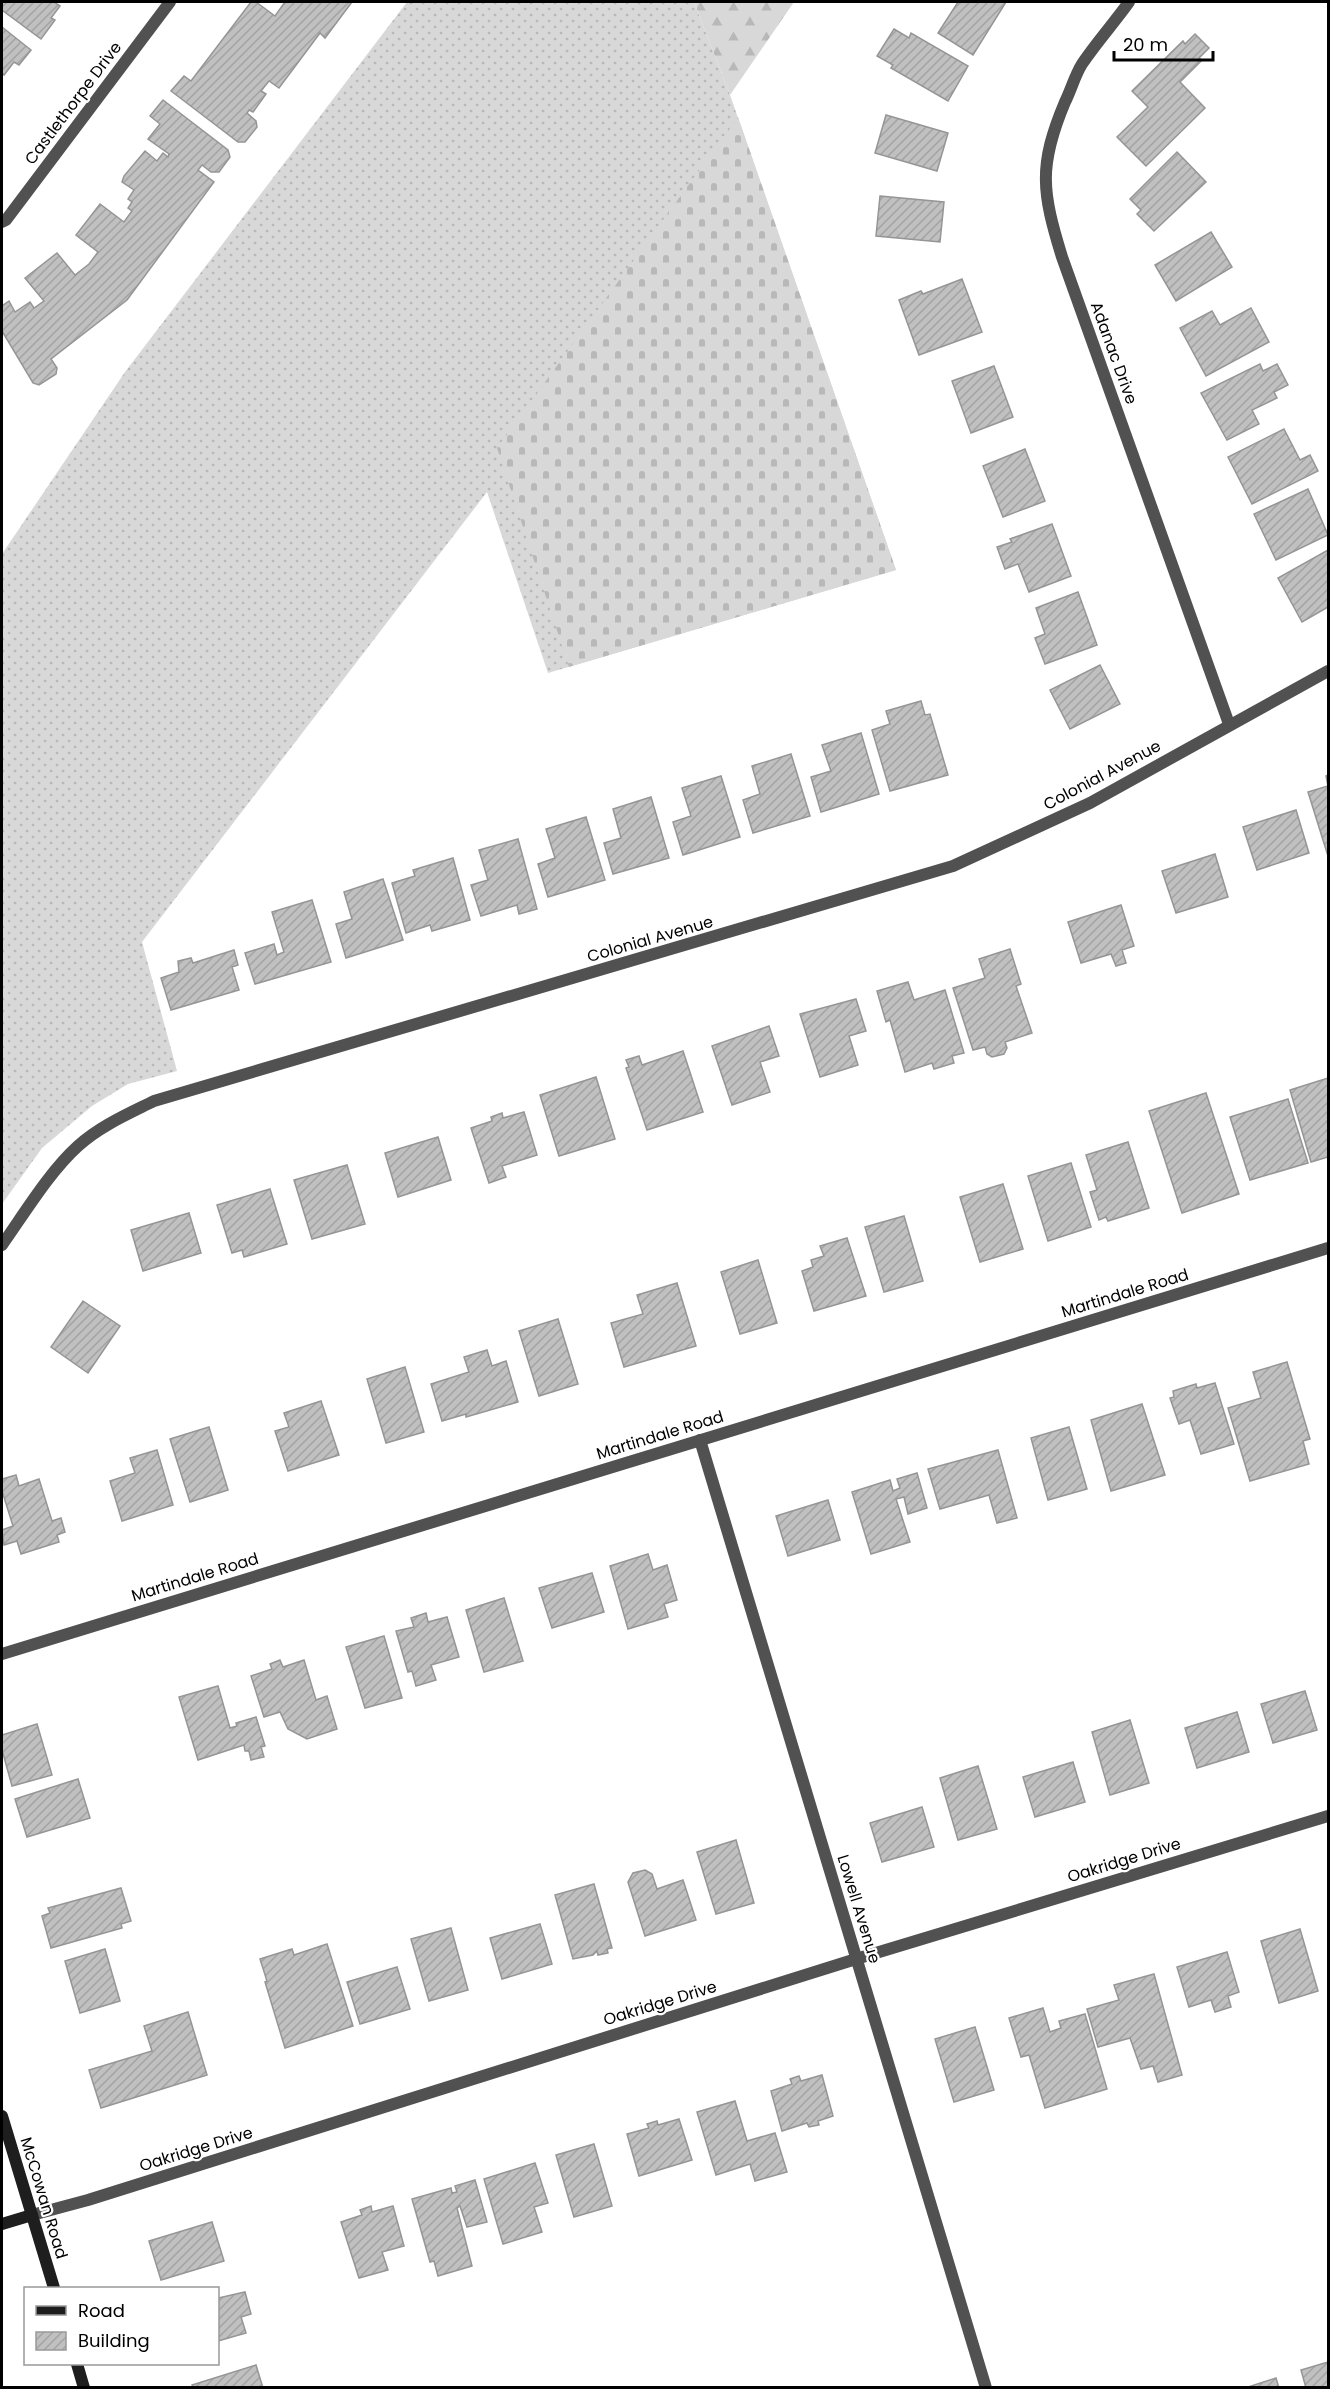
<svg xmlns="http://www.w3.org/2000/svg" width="1330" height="2389" font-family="Poppins,sans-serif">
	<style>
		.grass { fill: url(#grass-dots) }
		.forest { fill: url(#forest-firs) }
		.cemetery { fill: url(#cemetery-stones) }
		.building { fill: url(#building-hatch); stroke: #959595; stroke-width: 1.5 }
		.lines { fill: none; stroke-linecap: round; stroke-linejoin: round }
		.street { stroke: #515151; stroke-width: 12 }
		.secondary { stroke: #1e1e1e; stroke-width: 12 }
		.labels { text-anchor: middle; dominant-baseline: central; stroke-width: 4.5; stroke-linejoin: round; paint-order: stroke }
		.street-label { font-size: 16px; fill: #000; stroke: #fff }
	</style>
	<defs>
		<pattern id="grass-dots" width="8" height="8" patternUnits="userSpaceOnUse" patternTransform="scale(1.5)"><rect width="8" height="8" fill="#d8d8d8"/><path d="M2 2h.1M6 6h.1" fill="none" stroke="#b8b8b8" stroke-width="1.8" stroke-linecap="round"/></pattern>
		<pattern id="forest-firs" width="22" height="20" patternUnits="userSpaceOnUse" patternTransform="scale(1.5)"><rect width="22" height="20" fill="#d8d8d8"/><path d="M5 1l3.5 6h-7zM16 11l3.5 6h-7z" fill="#b8b8b8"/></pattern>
		<pattern id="cemetery-stones" width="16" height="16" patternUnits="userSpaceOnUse" patternTransform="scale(1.5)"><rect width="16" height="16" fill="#d8d8d8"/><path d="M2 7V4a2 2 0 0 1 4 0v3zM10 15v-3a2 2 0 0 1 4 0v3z" fill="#b8b8b8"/></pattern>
		<pattern id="building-hatch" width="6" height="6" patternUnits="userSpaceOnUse" patternTransform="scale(1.5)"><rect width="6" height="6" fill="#c0c0c0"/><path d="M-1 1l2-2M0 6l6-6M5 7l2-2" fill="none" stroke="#a3a3a3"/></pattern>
	</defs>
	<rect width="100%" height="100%" fill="#fff"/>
	<path class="grass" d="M407,2H694L730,95L896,570L548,673L487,492L142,942L177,1071L128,1084L92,1106L42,1148L2,1204V554L125,372Z"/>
	<path class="forest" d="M694,2H794L730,95Z"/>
	<path class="cemetery" d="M738,117L896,570L569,667L497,448Z"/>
	<g class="building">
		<path d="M2,2H54L60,6L51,18L55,20L41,39L2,10Z"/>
		<path d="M251,2H256L275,16L285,2H352L325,38L320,33L279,88L269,81L261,91L266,94L253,112L249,110L247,113L256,121L257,127L245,142H238L171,91L184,76L191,81Z"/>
		<path d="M958,2H1006L973,55L938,33Z"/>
		<path d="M2,27L31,50L19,65L14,62L4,75L2,73Z"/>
		<path d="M894,29L909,38L911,33L968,66L948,101L891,68L893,65L877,56Z"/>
		<path d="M1195,34L1209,48L1199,58L1202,60L1180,82L1205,108L1146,166L1117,137L1148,107L1132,91L1183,41L1185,44Z"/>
		<path d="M163,100L228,150L230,157L219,172H211L202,165L198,170L214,182L127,300L51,359L57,368L56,374L39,385L33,383L2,331V306L9,301L15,312L30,302L34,308L44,301L25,278L57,253L75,275L89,264L98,252L76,235L100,204L124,222L132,211L128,208L132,202L128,199L134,190L122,182L124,176L145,151L157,161L163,153L168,157L169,154L148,139L160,124L150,116Z"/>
		<path d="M886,115L948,133L937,171L875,153Z"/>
		<path d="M1177,152L1206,182L1154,231L1137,214L1141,210L1130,199Z"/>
		<path d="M880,196L944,202L940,242L876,236Z"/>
		<path d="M1211,232L1232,267L1176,301L1155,265Z"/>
		<path d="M962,279L982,332L919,355L899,300L921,291L923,294Z"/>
		<path d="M1251,308L1269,342L1206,376L1180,328L1212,311L1220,325Z"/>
		<path d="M1260,364L1263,371L1277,364L1288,385L1274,392L1277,398L1252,410L1259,424L1227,440L1201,393Z"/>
		<path d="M994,366L1013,417L971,433L952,381Z"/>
		<path d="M1284,429L1300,460L1310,455L1318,471L1252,504L1228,457Z"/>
		<path d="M1025,449L1045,501L1003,517L983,466Z"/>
		<path d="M1308,489L1328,535L1276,560L1254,514Z"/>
		<path d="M1052,524L1071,576L1029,592L1018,564L1005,569L997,547L1012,542L1010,539Z"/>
		<path d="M1328,550V607L1302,622L1278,578Z"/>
		<path d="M1078,592L1097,645L1045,664L1035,638L1045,634L1036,608Z"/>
		<path d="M1100,665L1120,704L1070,729L1050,690Z"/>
		<path d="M921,701L925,715L930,714L948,775L890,791L872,730L890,724L886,711Z"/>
		<path d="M861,733L879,794L821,812L811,777L831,771L822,745Z"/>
		<path d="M791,754L810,816L753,833L743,800L760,794L752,766Z"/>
		<path d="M1328,775V856L1308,792L1328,786L1326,776Z"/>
		<path d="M721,776L740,837L683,855L673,822L691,816L682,788Z"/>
		<path d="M651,797L669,858L613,874L604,843L621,838L613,809Z"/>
		<path d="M1296,810L1309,853L1257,870L1243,827Z"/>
		<path d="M586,817L605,880L548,897L538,864L555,858L546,829Z"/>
		<path d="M518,839L537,909L519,914L517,905L481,916L471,885L488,880L479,850Z"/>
		<path d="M1215,854L1228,897L1176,913L1162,871Z"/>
		<path d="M453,858L470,920L432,931L430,925L406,933L392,883L415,876L413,870Z"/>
		<path d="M383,879L403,940L346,958L336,924L352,919L344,892Z"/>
		<path d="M312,900L331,962L255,984L245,953L274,944L277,955L284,952L272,912Z"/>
		<path d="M1121,905L1134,946L1122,950L1126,963L1116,966L1111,954L1081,963L1068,922Z"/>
		<path d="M1010,949L1021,984L1016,986L1032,1033L1005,1042L1007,1048L1004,1054L992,1057L987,1054L985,1047L973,1050L953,988L985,978L979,959Z"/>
		<path d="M234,950L238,965L232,967L239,990L171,1010L161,978L179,972L178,961L191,958L193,963Z"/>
		<path d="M908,982L914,1000L945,990L964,1053L952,1056L954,1063L934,1069L932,1063L905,1072L890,1020L886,1022L877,991Z"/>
		<path d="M856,999L866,1031L849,1036L858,1065L820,1077L800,1014Z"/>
		<path d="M769,1026L779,1056L760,1062L770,1092L732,1105L712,1046Z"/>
		<path d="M683,1051L703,1112L647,1130L626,1068L629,1067L626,1060L639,1056L642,1065Z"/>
		<path d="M596,1077L615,1139L559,1156L540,1095Z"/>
		<path d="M1328,1078V1157L1311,1162L1290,1090Z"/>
		<path d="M1206,1093L1239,1194L1182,1213L1149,1111Z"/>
		<path d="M1288,1099L1308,1163L1250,1180L1230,1117Z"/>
		<path d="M524,1112L537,1155L502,1166L506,1177L489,1183L471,1128L492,1121L491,1117L502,1113L503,1118Z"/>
		<path d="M438,1137L451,1180L398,1197L385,1153Z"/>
		<path d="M1128,1142L1149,1208L1108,1221L1106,1217L1099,1220L1090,1192L1097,1190L1086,1155Z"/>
		<path d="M1071,1163L1091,1227L1048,1241L1028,1176Z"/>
		<path d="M347,1165L365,1224L312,1239L294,1180Z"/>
		<path d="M1003,1184L1023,1249L980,1262L960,1197Z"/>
		<path d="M270,1189L287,1244L244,1257L242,1250L232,1253L217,1205Z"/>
		<path d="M189,1213L201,1253L143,1271L131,1230Z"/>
		<path d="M904,1216L923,1281L884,1292L865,1227Z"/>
		<path d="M847,1238L866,1296L814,1311L802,1271L813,1267L811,1260L824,1256L820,1246Z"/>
		<path d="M758,1260L777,1323L740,1334L721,1272Z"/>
		<path d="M677,1283L696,1346L624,1367L611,1323L643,1314L637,1295Z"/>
		<path d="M83,1301L120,1326L88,1373L51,1347Z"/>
		<path d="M558,1319L578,1384L539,1396L519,1331Z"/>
		<path d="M487,1350L492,1366L506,1361L518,1402L466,1417V1414L442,1421L431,1384L469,1372L464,1357Z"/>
		<path d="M1287,1362L1310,1439L1303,1441L1309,1464L1250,1481L1228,1408L1261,1398L1253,1372Z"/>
		<path d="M405,1367L424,1432L386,1443L367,1379Z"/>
		<path d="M1215,1383L1234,1444L1201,1454L1190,1420L1179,1424L1170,1398L1174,1397L1173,1391L1196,1384L1197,1388Z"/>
		<path d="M321,1401L339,1455L288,1471L275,1431L289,1427L284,1413Z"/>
		<path d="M1142,1404L1165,1475L1111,1491L1091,1420Z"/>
		<path d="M209,1427L228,1490L190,1502L170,1439Z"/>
		<path d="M1069,1427L1087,1489L1048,1500L1031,1438Z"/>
		<path d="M157,1450L173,1505L122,1521L110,1481L135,1473L130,1458Z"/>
		<path d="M998,1450L1017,1518L997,1523L989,1495L940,1509L928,1469Z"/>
		<path d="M917,1473L927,1508L908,1514L904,1497L896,1499L910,1542L871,1554L852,1492L890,1480L893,1491L900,1488L897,1479Z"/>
		<path d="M16,1475L19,1486L39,1479L52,1521L61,1518L65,1532L57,1535L59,1542L21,1554L17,1541L4,1545L2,1530L13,1526L2,1491V1479Z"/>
		<path d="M828,1500L840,1540L788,1556L776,1516Z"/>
		<path d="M648,1554L653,1570L667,1565L677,1600L664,1604L668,1617L628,1629L610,1566Z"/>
		<path d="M592,1573L604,1612L552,1628L539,1588Z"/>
		<path d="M504,1598L523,1661L484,1672L466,1610Z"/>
		<path d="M426,1613L428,1622L447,1617L459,1657L431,1665L436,1680L416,1686L412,1671L408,1672L396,1631L414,1627L411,1618Z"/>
		<path d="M384,1636L402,1698L365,1708L346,1647Z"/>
		<path d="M280,1660L283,1667L304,1660L316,1700L327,1696L337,1729L307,1739L288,1729L280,1712L264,1717L251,1676L272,1669L270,1664Z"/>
		<path d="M218,1686L230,1728L237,1726L236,1723L256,1717L265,1746L261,1747L264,1757L251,1760L249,1751H245L244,1745L198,1760L179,1697Z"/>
		<path d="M1305,1691L1317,1730L1273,1743L1261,1704Z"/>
		<path d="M1237,1712L1249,1752L1197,1768L1185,1728Z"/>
		<path d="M1130,1720L1149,1783L1110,1795L1092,1732Z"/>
		<path d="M37,1724L52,1775L12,1786L2,1750V1735Z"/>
		<path d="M1073,1762L1085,1802L1035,1817L1023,1777Z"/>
		<path d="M978,1766L997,1829L958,1840L940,1778Z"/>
		<path d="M78,1779L90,1818L27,1837L15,1799Z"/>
		<path d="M922,1807L934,1847L882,1862L870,1823Z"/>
		<path d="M736,1840L754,1903L716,1914L697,1852Z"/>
		<path d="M645,1870L652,1874L657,1889L683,1880L696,1920L645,1936L628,1882L633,1873Z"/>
		<path d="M594,1884L612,1948L607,1949L608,1953L598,1955L597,1951L593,1955L573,1959L555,1895Z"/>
		<path d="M121,1888L131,1921L121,1924L122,1928L51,1948L42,1916L50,1913L48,1908Z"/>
		<path d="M540,1924L552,1964L502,1979L490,1938Z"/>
		<path d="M451,1928L468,1990L429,2001L411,1939Z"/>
		<path d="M1300,1929L1318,1991L1279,2003L1261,1941Z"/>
		<path d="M327,1944L353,2026L285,2048L265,1982L267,1981L260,1959L292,1949L294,1955Z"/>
		<path d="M105,1949L120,2001L80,2013L65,1961Z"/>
		<path d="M1227,1952L1239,1992L1228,1996L1231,2007L1215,2012L1211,2000L1189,2007L1177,1967Z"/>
		<path d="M397,1967L410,2009L360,2024L347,1982Z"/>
		<path d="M1154,1974L1182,2075L1158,2082L1153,2066L1141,2069L1130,2038L1098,2047L1087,2009L1119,2000L1114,1985Z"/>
		<path d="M1043,2008L1050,2032L1061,2028L1059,2021L1085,2014L1107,2089L1045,2108L1029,2055L1021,2057L1009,2018Z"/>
		<path d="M188,2012L207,2075L101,2108L89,2070L152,2051L144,2026Z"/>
		<path d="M975,2027L994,2090L954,2102L935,2039Z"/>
		<path d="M822,2075L833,2116L818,2121L819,2125L809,2127L807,2123L782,2131L771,2091L792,2084L790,2079L799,2076L801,2081Z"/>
		<path d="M735,2101L747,2141L775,2133L787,2172L755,2181L750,2164L716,2175L697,2112Z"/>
		<path d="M679,2119L692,2160L639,2176L627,2134L649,2128L647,2124L657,2121L658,2125Z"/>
		<path d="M594,2144L612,2206L574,2217L556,2155Z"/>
		<path d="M535,2163L548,2203L534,2207L542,2232L503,2244L484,2179Z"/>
		<path d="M475,2180L487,2222L467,2227L460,2206L457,2208L472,2266L438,2276L434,2261L430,2262L412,2199L451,2188L452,2193L457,2192L455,2186Z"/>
		<path d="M371,2206L372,2212L393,2206L404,2246L382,2252L388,2270L359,2278L341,2222L362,2215L360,2210Z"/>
		<path d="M212,2222L224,2261L161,2280L149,2241Z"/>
		<path d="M245,2292L251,2314L241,2317L246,2333L218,2341V2298Z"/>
		<path d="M1328,2362V2388H1306L1301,2370Z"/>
		<path d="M256,2365L263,2388H193L192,2385Z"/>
		<path d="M1276,2378L1279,2388H1245Z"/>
	</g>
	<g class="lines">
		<g class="street">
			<path d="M1129,2C1114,23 1096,43 1082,64C1075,75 1071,90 1065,102C1038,166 1042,192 1062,257L1229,724"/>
			<path d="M2,222L6,220L170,2"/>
			<path d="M2,1245C24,1214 50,1171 78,1146C100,1126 128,1114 154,1101L953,866L1090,803L1328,671"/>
			<path d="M700,1440L986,2388"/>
			<path d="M2,1654L1328,1248"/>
			<path d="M32,2215L88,2200L856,1959L1328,1816"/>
		</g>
		<g class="secondary">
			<path d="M2,2116L54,2288"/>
			<path d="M2,2224L32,2215"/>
			<path d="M77,2364L84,2388"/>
		</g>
	</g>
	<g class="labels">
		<g class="street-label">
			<text transform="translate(73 103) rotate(-53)">Castlethorpe Drive</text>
			<text transform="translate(1114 353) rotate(70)">Adanac Drive</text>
			<text transform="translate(1102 775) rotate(-28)">Colonial Avenue</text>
			<text transform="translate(650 939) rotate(-16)">Colonial Avenue</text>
			<text transform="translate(1125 1293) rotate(-17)">Martindale Road</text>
			<text transform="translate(660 1435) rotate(-17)">Martindale Road</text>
			<text transform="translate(195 1577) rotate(-17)">Martindale Road</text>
			<text transform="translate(1124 1860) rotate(-17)">Oakridge Drive</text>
			<text transform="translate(859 1909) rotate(73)">Lowell Avenue</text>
			<text transform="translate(660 2003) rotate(-17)">Oakridge Drive</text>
			<text transform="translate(196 2149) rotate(-17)">Oakridge Drive</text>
			<text transform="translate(44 2198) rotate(73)">McCowan Road</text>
		</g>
	</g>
	<rect width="1330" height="2389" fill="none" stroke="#000000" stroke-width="6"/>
	<rect x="24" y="2287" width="195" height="78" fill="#ffffff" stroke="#999999" stroke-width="1.5"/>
	<rect x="36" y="2306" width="30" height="9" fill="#1e1e1e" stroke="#999999" stroke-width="1.5"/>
	<text x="78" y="2317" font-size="18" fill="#000000">Road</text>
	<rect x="36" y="2332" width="30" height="18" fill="url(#building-hatch)" stroke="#999999" stroke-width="1.5"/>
	<text x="78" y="2347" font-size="18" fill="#000000">Building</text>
	<path d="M1114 51v9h99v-9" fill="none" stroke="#000000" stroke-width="3"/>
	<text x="1123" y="51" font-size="18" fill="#000000" stroke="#ffffff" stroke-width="4.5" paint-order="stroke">20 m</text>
</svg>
